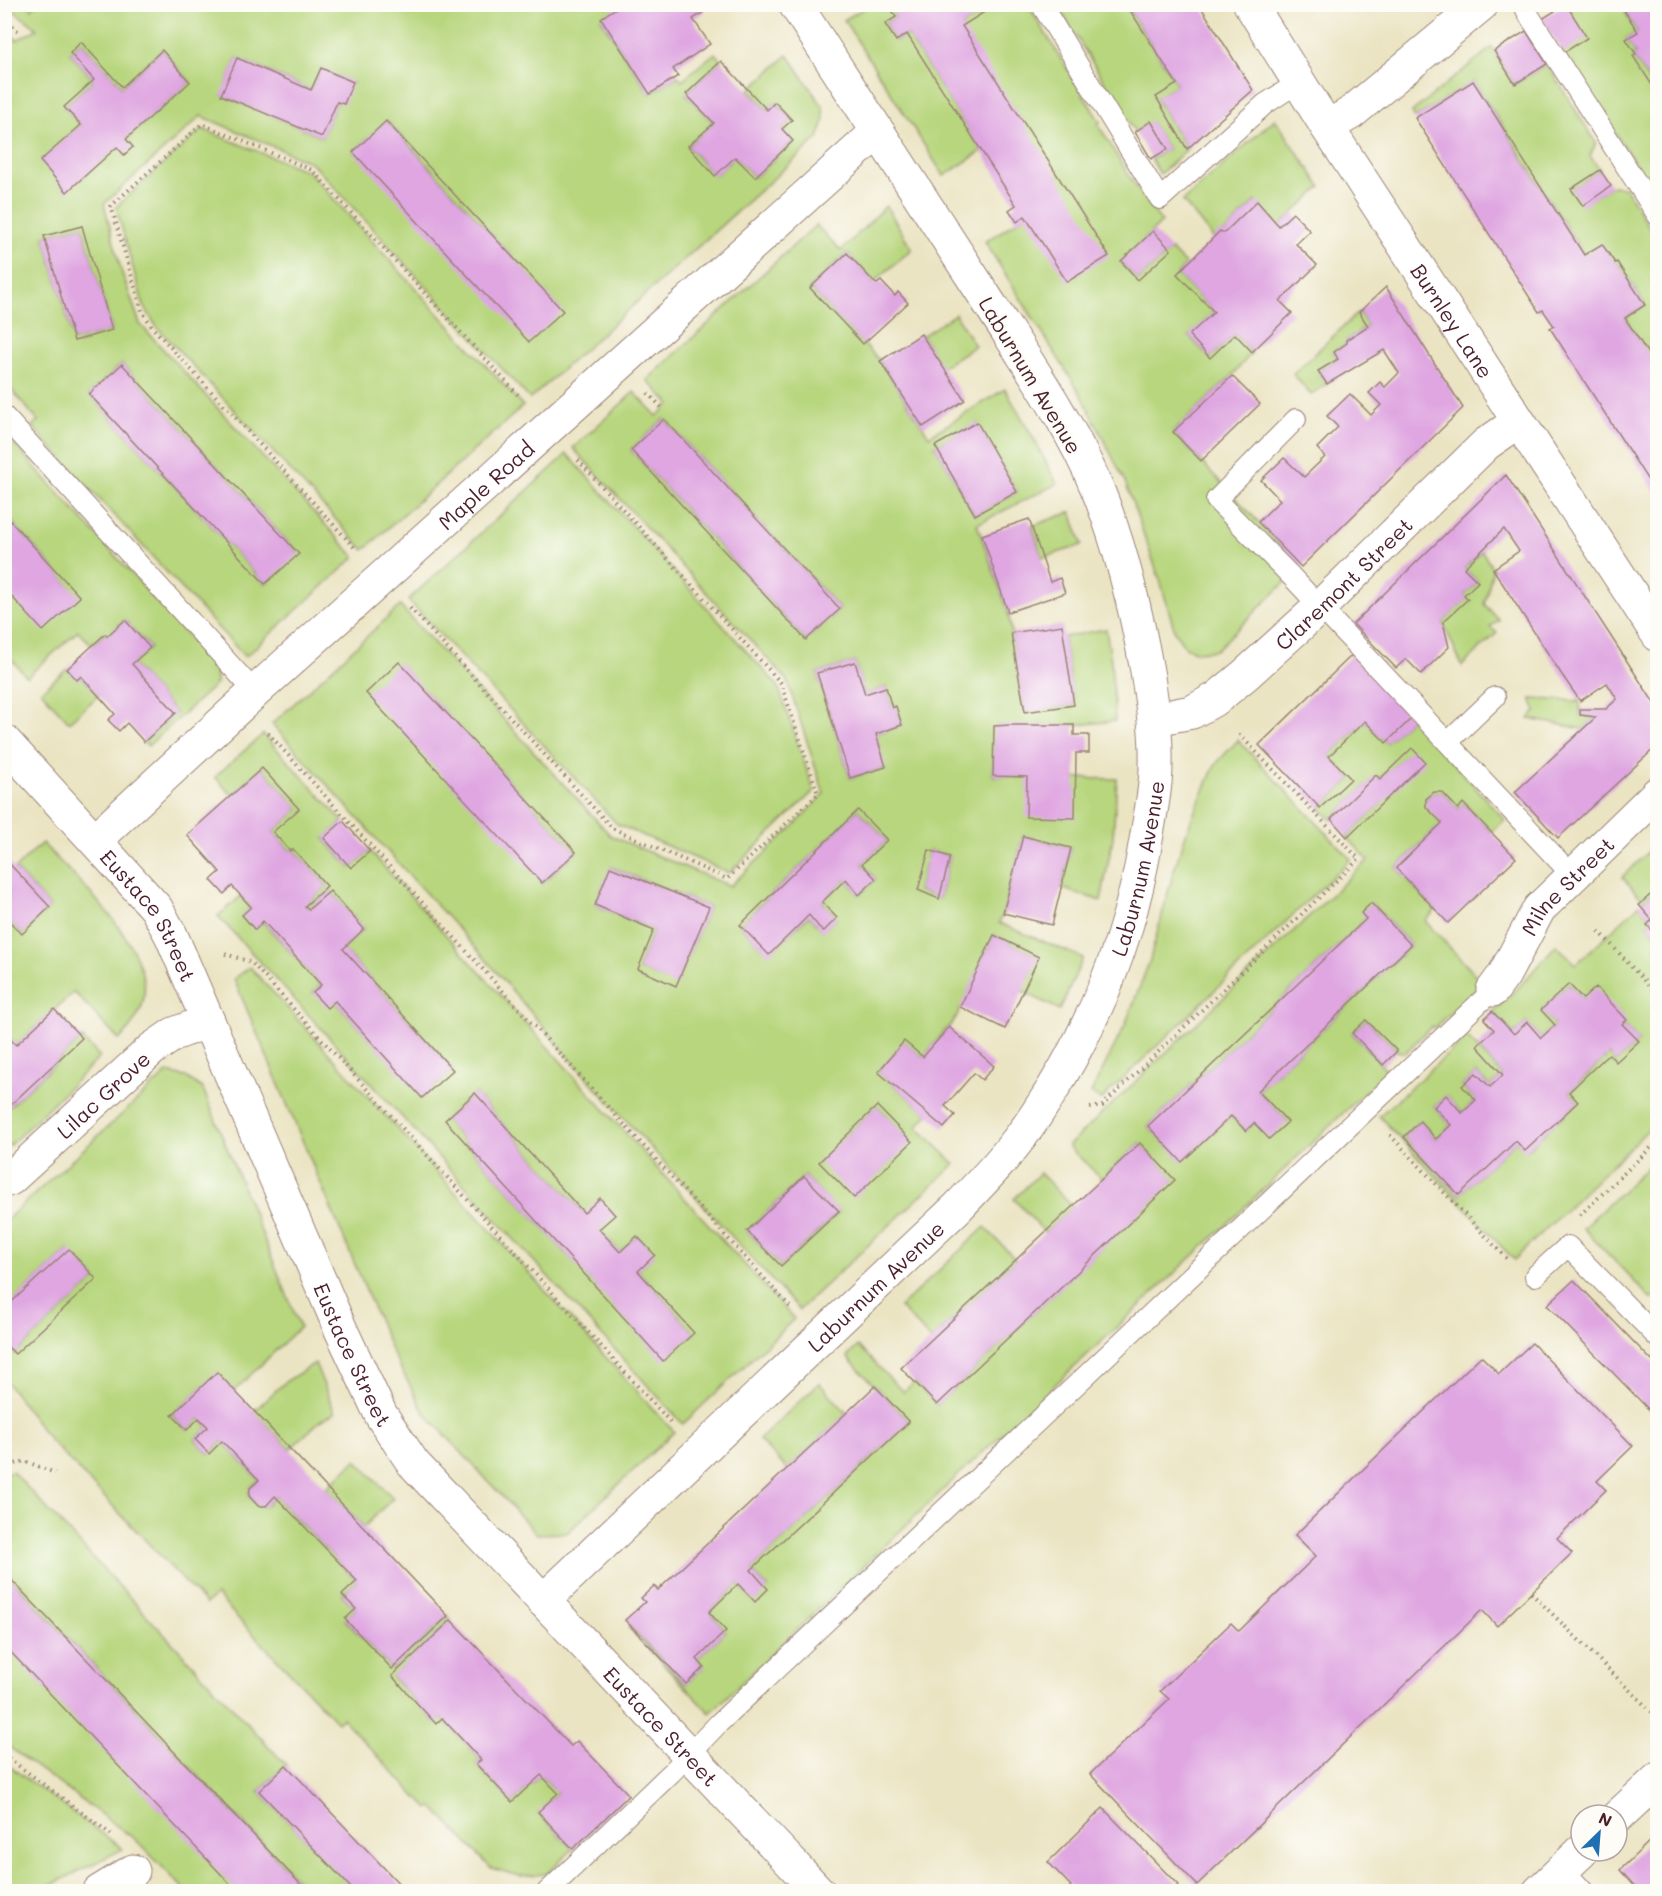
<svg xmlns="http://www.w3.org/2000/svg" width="1662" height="1896" font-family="Mali,sans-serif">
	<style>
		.green { fill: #b7d67d; stroke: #807a54; stroke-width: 1.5; fill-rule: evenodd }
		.building { fill: #dfa6e1 }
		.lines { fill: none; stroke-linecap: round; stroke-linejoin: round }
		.service-casing { stroke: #9a8277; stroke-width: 22 }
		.minor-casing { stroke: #9a8277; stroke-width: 35 }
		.tertiary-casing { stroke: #9a8277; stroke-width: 35 }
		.path { stroke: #9a8277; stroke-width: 4; stroke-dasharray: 1.5 4.5; stroke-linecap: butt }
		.service { stroke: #fff; stroke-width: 20 }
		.minor { stroke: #fff; stroke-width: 33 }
		.tertiary { stroke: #fff; stroke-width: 33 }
		.labels { text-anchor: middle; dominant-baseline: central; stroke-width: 5; stroke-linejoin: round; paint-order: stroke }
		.street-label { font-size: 21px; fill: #4a1f2b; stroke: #fdfcf7 }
	</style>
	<rect width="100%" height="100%" fill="#fdfcf7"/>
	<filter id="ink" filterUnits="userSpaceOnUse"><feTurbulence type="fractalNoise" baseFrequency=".0167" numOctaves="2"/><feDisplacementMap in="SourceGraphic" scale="12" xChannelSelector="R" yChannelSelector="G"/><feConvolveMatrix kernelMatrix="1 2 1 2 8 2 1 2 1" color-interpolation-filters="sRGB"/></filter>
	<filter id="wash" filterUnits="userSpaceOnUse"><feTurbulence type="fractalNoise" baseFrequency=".008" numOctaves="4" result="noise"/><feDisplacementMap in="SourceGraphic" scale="24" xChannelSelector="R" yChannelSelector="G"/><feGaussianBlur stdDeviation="1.35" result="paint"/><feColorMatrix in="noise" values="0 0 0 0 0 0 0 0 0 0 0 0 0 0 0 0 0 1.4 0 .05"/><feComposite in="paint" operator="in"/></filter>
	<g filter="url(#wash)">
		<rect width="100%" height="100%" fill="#ebe4c3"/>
		<g class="green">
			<path d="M7,4L28,5L32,9L37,4L622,5L601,19L650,94L678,76L682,80L715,53L721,61L686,94L714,123L688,146L715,176L735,157L755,177L793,142L782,129L792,120L776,102L767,110L749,90L788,55L823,107L824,121L818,138L530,399L312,163L201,116L104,204L121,270L140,324L355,557L245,657L32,426L38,421L5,382L4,27L17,40L37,29C27,19 16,15 7,4ZM81,42L122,87L162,50L190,82L67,191L41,161L81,125L64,107L94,80L70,53ZM237,58L311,90L321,68L353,83L337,102L322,137L222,95ZM387,121L562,311L353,152ZM82,226L112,330L74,341L44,236ZM122,364L298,553L265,584L89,394Z"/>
			<path d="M869,5H888L896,17L885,24L896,41L907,34L982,151L944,176L844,20Z"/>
			<path d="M982,5H1028L1100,122L1098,124C1118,157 1137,192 1162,222L1121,262L1138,280L1171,250L1186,265L1177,274L1214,312L1189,336L1210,358L1235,334L1252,352L1232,376L1173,432L1301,567L1216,650L1198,652L1185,647L1175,632L1160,580L1125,482L1082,396L985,242L1025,216L962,26L986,11Z"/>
			<path d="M1057,5H1126L1177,84L1156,98L1187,149L1160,174L1151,159L1168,149L1151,122L1135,132Z"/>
			<path d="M1566,5H1620L1638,32L1626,39L1636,54L1633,56L1653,88L1657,85V197L1563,53Z"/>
			<path d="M1492,47L1515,84L1547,64L1596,143L1590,156L1600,170L1572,189L1583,205L1611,186L1625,187L1657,240V369L1625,318L1645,305L1617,262L1615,263L1584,255L1474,81L1415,118L1412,112Z"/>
			<path d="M1275,119L1321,187L1279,226L1256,201L1224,233L1213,238L1183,201Z"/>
			<path d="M202,129L309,172L523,406L364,550L156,326L143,304L116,207Z"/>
			<path d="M886,206L912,249L874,282L847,253L810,288L880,361L929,436L1005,389L1034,439L1057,484L977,524L1008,612L1025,712L1074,705L1064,637L1106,629L1111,661L1115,721L1074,725L995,726L993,776L1117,779L1113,837L1101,901L1061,888L1071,848L1023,836L1003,913L999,923L1083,958L1060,1010L1022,991L1038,957L994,935L956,1018L923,1057L904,1042L878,1072L928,1114L917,1127L955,1164L799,1310L580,1070L481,954L272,724L400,606L611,836L730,886L794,826L824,794L787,680L573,448L634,392L657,416L670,404L647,380L816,225L841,251ZM664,419L840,609L806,640L631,450ZM977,423L1017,492L975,515L935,446ZM855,662L865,694L886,687L892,708L896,707L902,725L876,734L885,768L850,778L817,673ZM399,663L576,852L543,883H542ZM858,810L887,840L862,864L876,879L859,895L846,879L822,902L837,918L823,931L809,916L769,954L740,925ZM929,850L950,857L939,899L918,890ZM611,867L709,907L676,985L638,969L654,930L595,905ZM877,1106L911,1142L820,1162ZM804,1176L839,1212L781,1266L747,1231Z"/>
			<path d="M1359,312L1368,326L1346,340L1347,343L1334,352L1338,359L1318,371L1327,384L1311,395L1293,374Z"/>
			<path d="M955,314L975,346L942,367L922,336Z"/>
			<path d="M5,434L216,667V684L148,746L144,742L176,713L132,664L150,648L125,620L107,636L105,634L92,645L78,631L27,677L5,652V588L79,597L5,514Z"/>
			<path d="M567,454L778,686L814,791L729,873L617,824L408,600Z"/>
			<path d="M1071,512L1082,545L1042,558L1032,526Z"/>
			<path d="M1482,551L1493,569L1484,604L1499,620L1490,627L1497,633L1462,666L1443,622L1467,599L1464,595L1478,582L1464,568Z"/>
			<path d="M67,669L77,679L81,676L99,695L69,722L41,691Z"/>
			<path d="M1531,699L1580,701V715L1596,717L1583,729L1529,719L1536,711Z"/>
			<path d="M1412,718L1505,820L1491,832L1464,803L1458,809L1442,792H1434L1426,799L1442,823L1396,868L1436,910L1425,921L1483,983L1434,1028L1432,1026L1405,1053L1397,1051L1366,1020L1352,1033L1387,1071L1222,1229L970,1464L710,1713L628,1627L629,1626L686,1684L704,1667L697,1659L726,1631L709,1612L738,1584L755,1601L768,1588L751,1570L909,1422L847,1357L858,1346L903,1392L915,1382L937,1405L1174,1180L1140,1143L1102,1179L1068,1146L1368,860L1347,837L1381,804L1412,749L1380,779L1376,776L1331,819L1320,808L1351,779L1329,756L1365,721L1386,743ZM1372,904L1411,945L1258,1091L1288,1122L1254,1123L1246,1131L1231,1116L1182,1161L1148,1126L1366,919Z"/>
			<path d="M263,734L343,821L324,839L351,868L370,851L794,1319L683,1424L218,916L241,896L251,907L243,915L255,929L263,922L321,985L313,993L335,1001L423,1097L453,1070L343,949L364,929L330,891L309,909L305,906L327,886L293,849L290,851L273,832L299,809L262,768L232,795L215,777ZM475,1093L620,1252L637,1236L654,1255L638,1271L694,1333L663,1360L445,1120Z"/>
			<path d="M1238,740L1351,859L1101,1100L1091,1093L1125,1025L1150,960L1174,870L1191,820L1215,765Z"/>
			<path d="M42,843C77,880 137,932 144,983C147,1005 134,1025 119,1040L74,992L16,1045L5,1033V916L22,934L50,907L15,869Z"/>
			<path d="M1657,843V888L1644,901L1622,877Z"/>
			<path d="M1639,905L1652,920L1647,925L1657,936V1121L1514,1260L1379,1116L1467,1037L1503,1075L1490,1087L1476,1073L1462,1086L1476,1100L1462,1113L1446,1096L1434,1107L1451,1125L1436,1139L1420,1121L1404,1137L1459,1195L1516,1141L1526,1151L1578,1102L1569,1092L1609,1054L1616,1062L1639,1041L1622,1024L1583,999L1569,984L1542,1010L1555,1025L1541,1038L1527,1022L1514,1034L1493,1012L1519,987L1556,945L1576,964Z"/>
			<path d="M250,967L674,1432L567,1533L537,1534L424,1412L392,1352L234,979Z"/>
			<path d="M82,1038L100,1057L9,1146L5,1142V1111Z"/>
			<path d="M167,1073L186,1077L203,1089L300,1327L234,1391L217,1373L172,1415L187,1430L199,1418L208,1427L195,1439L209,1454L222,1441L259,1480L250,1488L249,1496L258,1506H266L275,1496L357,1581L342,1595L356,1609L345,1620L392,1669L448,1616L451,1620L392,1677L436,1723L442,1718L481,1760L476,1764L512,1802L541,1775L558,1793L538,1813L573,1849L546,1874L520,1876L491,1868L432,1806L428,1809L342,1718L337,1722L216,1595L206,1604L49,1439L5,1380V1343L15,1354L96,1279L68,1250L5,1309V1221Z"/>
			<path d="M1657,1158L1658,1295L1652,1300L1583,1228Z"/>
			<path d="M1040,1173L1073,1207L1045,1233L1014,1199Z"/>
			<path d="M985,1227L1016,1260L931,1340L900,1307Z"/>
			<path d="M315,1363L335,1413L321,1420L290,1449L253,1412L285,1382Z"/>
			<path d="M819,1383L847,1413L787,1469L759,1440Z"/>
			<path d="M356,1460L393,1498L364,1527L326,1488Z"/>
			<path d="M12,1471L286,1765L259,1791L355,1891H308L5,1572L4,1474Z"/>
			<path d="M5,1645L238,1891H186L136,1840L5,1744Z"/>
			<path d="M4,1763H5L123,1849L39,1891H5Z"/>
		</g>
		<g id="blocks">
			<g class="building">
				<path d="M622,4H699L704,12L693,19L710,44L673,69L678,76L650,94L601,18Z"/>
				<path d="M888,4H982L986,11L962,26L1109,256L1067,282L1025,216L1017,222L1009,210L1016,205L907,34L896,41L885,24L896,17Z"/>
				<path d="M1126,4H1199L1253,90L1187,149L1156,97L1177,84Z"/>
				<path d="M1566,4L1587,38L1563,53L1542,19Z"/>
				<path d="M1620,4H1658V85L1654,88L1633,56L1636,54L1626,39L1638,32Z"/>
				<path d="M1526,31L1547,64L1515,84L1494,51Z"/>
				<path d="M81,42L122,87L162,50L190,82L126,139L133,147L124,155L117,147L67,192L40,161L81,125L64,107L94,80L70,53Z"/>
				<path d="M237,58L311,90L321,68L353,82L344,104L337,102L322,137L221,95Z"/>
				<path d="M721,61L767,110L775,102L792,120L782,129L793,141L755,177L735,157L715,176L688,146L714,123L686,94Z"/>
				<path d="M1473,81L1584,255L1602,244L1615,263L1617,262L1645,305L1625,318L1658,369V496L1550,328L1554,326L1543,310L1539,312L1415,118Z"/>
				<path d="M386,121L563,311L529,342L353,152Z"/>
				<path d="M1151,121L1168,149L1151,159L1135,132Z"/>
				<path d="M1600,170L1611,186L1583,206L1571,189Z"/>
				<path d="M1257,201L1279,226L1293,213L1310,231L1296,244L1317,265L1280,301L1292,313L1252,352L1235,334L1210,358L1189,335L1214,312L1177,274L1220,231L1224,233Z"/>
				<path d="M82,226L112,330L74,341L44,236Z"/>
				<path d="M1153,231L1171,250L1138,280L1121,261Z"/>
				<path d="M847,253L874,282L877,284L881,281L895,296L898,292L908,303L863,344L810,288Z"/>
				<path d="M1386,287L1463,408L1301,567L1258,522L1280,500L1261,480L1284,458L1304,477L1325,457L1317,448L1338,427L1327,416L1350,394L1371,415L1381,405L1369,393L1380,382L1385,387L1399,373L1384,350L1327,384L1318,371L1338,359L1334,352L1347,343L1346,340L1368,326L1359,312Z"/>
				<path d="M921,334L965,400L923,427L880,361Z"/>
				<path d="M122,364L299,554L265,584L89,394Z"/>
				<path d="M1232,376L1260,404L1201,461L1173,432Z"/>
				<path d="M664,419L840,609L806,640L631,450Z"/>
				<path d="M977,422L1017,492L975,515L935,446Z"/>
				<path d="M1506,475L1658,709V745L1558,838L1515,792L1596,717L1580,715V709H1606L1617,699L1607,683L1580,701L1562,675L1493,569L1519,551L1504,529L1464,568L1478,582L1464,595L1468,599L1443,622L1449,647L1421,674L1406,659L1396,668L1353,624Z"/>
				<path d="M4,514L80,597L43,631L4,588Z"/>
				<path d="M1029,519L1050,582L1060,578L1065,593L1008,612L982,535Z"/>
				<path d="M125,620L150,648L132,664L176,713L144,742L127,723L119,731L108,720L115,714L81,676L77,680L67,669L105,634L107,636Z"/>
				<path d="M1062,625L1074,705L1025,712L1011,633Z"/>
				<path d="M1352,655L1412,718L1386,743L1365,721L1329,756L1351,779L1320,808L1259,745Z"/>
				<path d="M399,662L576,852L542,883L366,693Z"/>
				<path d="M855,662L865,694L886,687L892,708L896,706L902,725L876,734L886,767L850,778L817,673Z"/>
				<path d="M1011,725H1074V735H1089V753H1076L1075,818L1026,817L1027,777L993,776L994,726Z"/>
				<path d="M1412,748L1425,762L1347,837L1331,819L1376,775L1380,779Z"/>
				<path d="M262,768L299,809L273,832L290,851L293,849L327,886L305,906L309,909L330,891L364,929L343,949L453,1070L422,1098L335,1001L327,1008L313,993L321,985L263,921L255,930L242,915L251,907L232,886L224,894L211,880L220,872L187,835Z"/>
				<path d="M1434,792H1442L1458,809L1463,803L1516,858L1448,923L1396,868L1442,823L1426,807V799Z"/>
				<path d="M858,810L887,840L862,864L876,879L859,895L846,879L822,902L837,918L823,932L809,915L769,955L740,925Z"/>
				<path d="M343,821L370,851L351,868L324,838Z"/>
				<path d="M1023,836L1071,848L1052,925L1003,913Z"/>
				<path d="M929,850L950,857L939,899L918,890Z"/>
				<path d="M4,858L50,907L22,934L4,916Z"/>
				<path d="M610,867L709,907L676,986L638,969L654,930L595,905Z"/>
				<path d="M1658,888V936L1647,925L1652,920L1639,905Z"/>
				<path d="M1371,903L1411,945L1258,1091L1288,1122L1269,1139L1254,1123L1246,1131L1231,1116L1182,1162L1148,1126L1366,919L1361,913Z"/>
				<path d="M994,935L1039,957L1005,1029L960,1007Z"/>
				<path d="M1569,984L1583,999L1596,987L1627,1020L1622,1024L1639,1041L1616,1062L1609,1054L1595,1067L1569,1092L1578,1102L1525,1151L1516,1141L1459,1195L1404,1137L1420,1121L1436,1139L1451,1125L1434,1107L1446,1095L1462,1113L1476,1100L1462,1086L1476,1073L1490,1087L1503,1075L1477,1046L1494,1030L1484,1019L1492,1011L1514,1034L1527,1022L1541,1038L1555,1025L1541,1010Z"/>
				<path d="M54,1009L82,1038L4,1111V1033L16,1045Z"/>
				<path d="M1366,1020L1397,1051L1383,1065L1352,1033Z"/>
				<path d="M949,1027L994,1066L982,1080L974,1073L945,1106L955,1115L944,1128L878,1072L904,1041L923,1057Z"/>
				<path d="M475,1093L584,1213L600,1198L615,1215L599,1229L620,1252L637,1236L655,1255L638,1271L694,1333L663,1361L445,1120Z"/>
				<path d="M877,1106L912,1142L854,1198L819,1162Z"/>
				<path d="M1140,1143L1175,1180L937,1405L901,1368Z"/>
				<path d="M804,1176L839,1211L781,1266L747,1231Z"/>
				<path d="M69,1249L96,1279L15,1354L4,1343V1309Z"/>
				<path d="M1574,1280L1658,1367V1419L1547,1305Z"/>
				<path d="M1532,1343L1633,1446L1597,1481L1606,1490L1557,1538L1572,1553L1497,1626L1482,1610L1197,1885L1090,1774L1169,1699L1160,1691L1231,1623L1239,1631L1316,1556L1295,1535L1481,1356L1499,1374Z"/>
				<path d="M217,1372L448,1616L392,1669L345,1619L356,1609L342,1595L357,1581L275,1496L266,1506H258L249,1496L250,1488L259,1480L222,1441L209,1454L195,1439L208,1427L199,1418L187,1430L172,1415Z"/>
				<path d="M875,1386L909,1422L751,1570L768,1589L755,1602L738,1584L709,1612L726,1631L697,1659L704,1667L686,1684L625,1620L645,1602L641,1598L654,1586L658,1590Z"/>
				<path d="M4,1572L180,1758L308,1892H238L144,1793L4,1645Z"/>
				<path d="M451,1620L571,1746L577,1741L629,1795L573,1849L538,1812L558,1793L541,1775L512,1802L476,1764L481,1760L442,1718L436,1724L392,1676Z"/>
				<path d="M286,1765L407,1892H355L259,1791Z"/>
				<path d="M1103,1808L1178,1885L1172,1892H1065L1071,1886L1048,1862Z"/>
				<path d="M1658,1833V1892H1640L1620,1870Z"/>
			</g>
		</g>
	</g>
	<g filter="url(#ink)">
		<use href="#blocks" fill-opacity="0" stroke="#9a8277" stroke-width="1.5"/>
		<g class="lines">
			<defs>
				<g id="service">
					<path d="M1041,4L1160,199L1265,104L1299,82"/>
					<path d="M1523,4L1530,17L1658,216"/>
					<path d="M4,416L255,692"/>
					<path d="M1296,419L1216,500L1291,576L1572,875"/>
					<path d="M1448,742L1495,697"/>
					<path d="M1535,1276L1568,1246L1658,1338"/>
					<path d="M1563,1869L1584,1892"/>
					<path d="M547,1892L671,1773L719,1723L1493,990"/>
				</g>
				<g id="minor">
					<path d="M1327,127L1351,113L1482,4"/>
					<path id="s1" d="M1155,719L1192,712L1217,698L1245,675L1320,607L1486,444L1518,422"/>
					<path id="s2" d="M4,741L156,908L171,935L341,1330L381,1415L413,1463L819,1892"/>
					<path id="s3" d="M95,840L255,692L865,143L879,134"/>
					<path id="s4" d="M1493,990L1504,975L1539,909L1658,793"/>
					<path id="s5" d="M4,1181L10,1179L152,1049L174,1034L208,1021"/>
					<path id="s6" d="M543,1601L957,1208C985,1179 1014,1149 1036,1115C1092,1032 1130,939 1146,840C1150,816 1156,790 1156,766C1157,734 1152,703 1147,671C1136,610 1121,546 1097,488C1068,419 1024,358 984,295C921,198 858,101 795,4"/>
					<path d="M99,1892L133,1871"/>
				</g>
				<g id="tertiary">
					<path id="s7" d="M1250,4L1327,127L1658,635"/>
					<path d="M1617,1817L1658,1779"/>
					<path d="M1539,1892L1582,1851"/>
				</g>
			</defs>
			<use href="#service" class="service-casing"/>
			<use href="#minor" class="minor-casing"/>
			<use href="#tertiary" class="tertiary-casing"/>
			<g class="path">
				<path d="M4,17L19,32"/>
				<path d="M648,393L664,410"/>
				<path d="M354,547L153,328L142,311L111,206L202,124L312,170L520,397"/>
				<path d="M410,608L612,828L727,879L818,794L781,683L577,459"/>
				<path d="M268,733L792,1309"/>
				<path d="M1599,931L1658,996"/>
				<path d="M225,954L251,962L672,1424"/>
				<path d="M1090,1108L1102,1106L1359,859L1237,732"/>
				<path d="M1390,1135L1507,1259"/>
				<path d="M1580,1215L1658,1141"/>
				<path d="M4,1467L25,1461L55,1473"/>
				<path d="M1531,1593L1658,1718"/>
				<path d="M4,1755L112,1835"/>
			</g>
			<use href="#service" class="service"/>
			<use href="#minor" class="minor"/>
			<use href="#tertiary" class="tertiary"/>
		</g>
	</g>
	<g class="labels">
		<g class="street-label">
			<text stroke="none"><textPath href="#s7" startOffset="376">Burnley Lane</textPath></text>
			<text transform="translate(1031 375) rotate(59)">Laburnum Avenue</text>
			<text stroke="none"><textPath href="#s3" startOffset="528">Maple Road</textPath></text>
			<text stroke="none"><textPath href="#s1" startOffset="237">Claremont Street</textPath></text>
			<text stroke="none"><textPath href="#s6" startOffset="962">Laburnum Avenue</textPath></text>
			<text stroke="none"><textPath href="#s4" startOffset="129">Milne Street</textPath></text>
			<text stroke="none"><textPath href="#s2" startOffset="228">Eustace Street</textPath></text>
			<text stroke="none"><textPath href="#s5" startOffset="132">Lilac Grove</textPath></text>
			<text stroke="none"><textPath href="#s6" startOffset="458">Laburnum Avenue</textPath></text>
			<text stroke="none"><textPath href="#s2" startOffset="714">Eustace Street</textPath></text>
			<text stroke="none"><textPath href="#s2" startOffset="1200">Eustace Street</textPath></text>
		</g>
	</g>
	<rect width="1662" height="1896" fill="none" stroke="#fdfcf7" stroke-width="24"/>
	<g transform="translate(1599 1833) rotate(25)"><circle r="28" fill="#fdfcf7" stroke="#b5a4a5" stroke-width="1.5"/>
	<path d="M0-4.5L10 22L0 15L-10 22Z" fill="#1f6fb2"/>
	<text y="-9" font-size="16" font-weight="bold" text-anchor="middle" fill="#4a1f2b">N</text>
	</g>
</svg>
